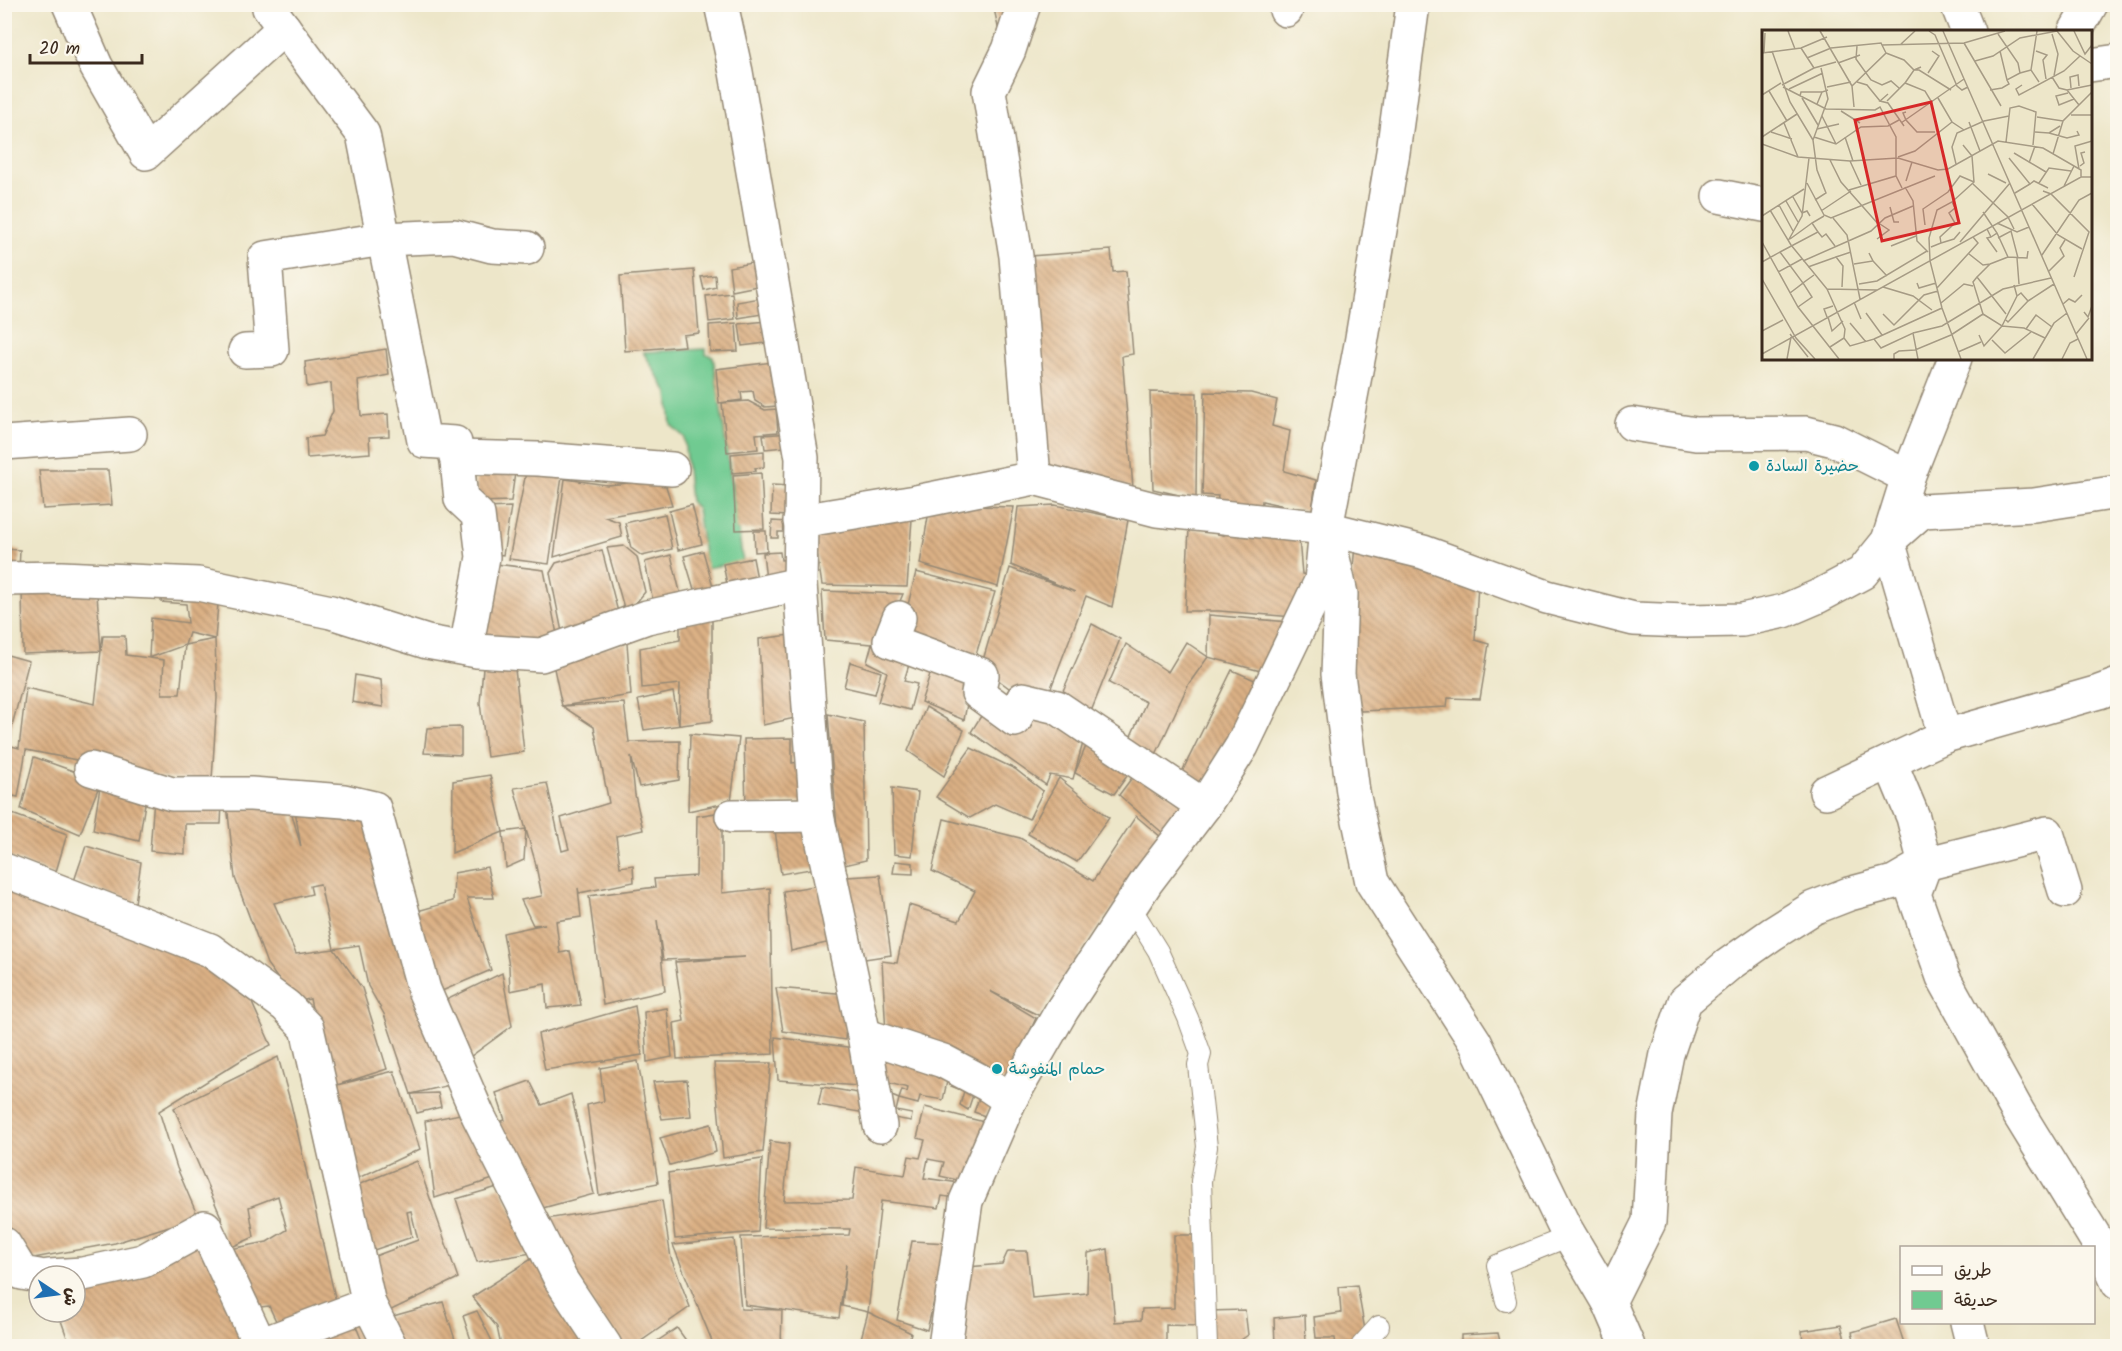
<svg xmlns="http://www.w3.org/2000/svg" width="2122" height="1351" font-family="Kalam,'Playpen Sans Arabic',sans-serif">
	<style>
		.park { fill: #70ca91; stroke: #567a58; stroke-width: 1.5 }
		.building { fill: url(#building-back-hatch); fill-rule: evenodd }
		.lines { fill: none; stroke-linecap: round; stroke-linejoin: round }
		.lane-casing { stroke: #948874; stroke-width: 22 }
		.street-casing { stroke: #948874; stroke-width: 36 }
		.secondary-casing { stroke: #948874; stroke-width: 36 }
		.lane { stroke: #fff; stroke-width: 20 }
		.street { stroke: #fff; stroke-width: 33 }
		.secondary { stroke: #fff; stroke-width: 33 }
		.culture-dot { fill: #0f9aa8; stroke: #fbf7ec; stroke-width: 2 }
		.labels { text-anchor: middle; dominant-baseline: central; stroke-width: 4.5; stroke-linejoin: round; paint-order: stroke }
		.culture-label { font-size: 16px; fill: #0d838f; stroke: #fbf7ec; text-anchor: start }
		.inset-road { fill: none; stroke: #a69b85; stroke-width: 1.5 }
		.view { fill: #d62828; fill-opacity: 0.15; stroke: #d62828; stroke-width: 3 }
		.inset-edge { fill: none; stroke: #3b2a1e; stroke-width: 3 }
	</style>
	<defs>
		<pattern id="building-back-hatch" width="6" height="6" patternUnits="userSpaceOnUse" patternTransform="scale(1.5)"><rect width="6" height="6" fill="#dbb185"/><path d="M-1 5l2 2M0 0l6 6M5-1l2 2" fill="none" stroke="#b3906c"/></pattern>
	</defs>
	<rect width="100%" height="100%" fill="#fbf7ec"/>
	<filter id="ink" filterUnits="userSpaceOnUse"><feTurbulence type="fractalNoise" baseFrequency=".0167" numOctaves="2"/><feDisplacementMap in="SourceGraphic" scale="12" xChannelSelector="R" yChannelSelector="G"/><feConvolveMatrix kernelMatrix="1 2 1 2 8 2 1 2 1" color-interpolation-filters="sRGB"/></filter>
	<filter id="wash" filterUnits="userSpaceOnUse"><feTurbulence type="fractalNoise" baseFrequency=".008" numOctaves="4" result="noise"/><feDisplacementMap in="SourceGraphic" scale="24" xChannelSelector="R" yChannelSelector="G"/><feGaussianBlur stdDeviation="1.35" result="paint"/><feColorMatrix in="noise" values="0 0 0 0 0 0 0 0 0 0 0 0 0 0 0 0 0 1.4 0 .05"/><feComposite in="paint" operator="in"/></filter>
	<g filter="url(#wash)">
		<rect width="100%" height="100%" fill="#ede6c9"/>
		<path class="park" d="M706,349V354L713,356L743,562L706,568L697,509L690,501L684,437L671,425L668,393L643,352Z"/>
		<g id="blocks">
			<g class="building">
				<path d="M993,4H1011L1001,41Z"/>
				<path d="M1111,250L1113,272L1126,271L1133,354L1122,356L1133,488L1046,471L1030,256Z"/>
				<path d="M762,261L767,284L732,291L729,267Z"/>
				<path d="M694,270L699,333L683,335L685,346L625,351L620,276Z"/>
				<path d="M715,275L716,287L704,290L701,277Z"/>
				<path d="M732,293L735,319L709,322L706,296Z"/>
				<path d="M766,297L768,313L738,318L737,302Z"/>
				<path d="M766,321L774,342L742,346L739,324Z"/>
				<path d="M736,323L738,351L710,352L709,325Z"/>
				<path d="M386,349L389,375L358,381L361,416L388,414L389,436L369,437L370,453L307,458L306,438L322,436L333,411L331,383L307,387L305,362Z"/>
				<path d="M773,362L777,406L765,407L755,401L753,391L741,392L742,400L719,403L716,369Z"/>
				<path d="M1150,392L1197,393L1196,499L1153,489Z"/>
				<path d="M1205,392L1251,393L1277,400L1272,426L1290,431L1284,471L1316,480L1312,512L1262,501L1261,509L1217,504L1218,496L1202,495Z"/>
				<path d="M748,401L765,410L776,409L778,432L756,434L758,449L727,452L722,403Z"/>
				<path d="M792,433L794,446L765,449L763,435Z"/>
				<path d="M764,451V467L755,468L756,471L732,473L731,454Z"/>
				<path d="M475,466H516L511,501L477,502Z"/>
				<path d="M527,467L563,470L549,564L509,559Z"/>
				<path d="M39,470H108L112,505L43,509Z"/>
				<path d="M761,473L764,529L736,530L733,475Z"/>
				<path d="M565,479L607,485L664,480L672,505L605,517L619,522L622,537L554,557Z"/>
				<path d="M772,485L789,486V516L771,515Z"/>
				<path d="M692,505L702,544L678,550L669,511Z"/>
				<path d="M930,505L1014,507L998,587L920,564Z"/>
				<path d="M1055,505L1128,520L1112,607L1086,596L1049,693L1017,694L981,667L1010,568L1075,592L1011,565L1018,507Z"/>
				<path d="M511,507L503,555L490,553L484,508Z"/>
				<path d="M665,514L672,549L642,556L631,548L625,523Z"/>
				<path d="M912,519L907,587L822,585L812,520Z"/>
				<path d="M772,521L788,522L787,532H778V538H771Z"/>
				<path d="M1225,526L1299,539L1302,574L1309,575L1294,617L1219,611H1185L1189,528L1224,535Z"/>
				<path d="M754,531H766L767,551L755,552Z"/>
				<path d="M1355,545L1386,549L1384,560L1478,582L1475,640L1489,644L1480,699L1448,698L1447,707L1361,711L1347,680L1348,623Z"/>
				<path d="M624,546L637,557L645,592L626,615L607,548Z"/>
				<path d="M4,549L20,550L19,570H4Z"/>
				<path d="M602,550L619,616L563,637L550,573L556,563Z"/>
				<path d="M703,551L715,593L697,599L684,556Z"/>
				<path d="M780,552L781,560L793,559L794,578L766,580L763,553Z"/>
				<path d="M671,555L683,604L653,601L645,562Z"/>
				<path d="M753,558L758,584H727L723,564Z"/>
				<path d="M488,563L544,570L558,639L477,651Z"/>
				<path d="M916,572L995,592L974,661L900,638Z"/>
				<path d="M96,580L101,651L103,636H125L126,655L149,658L151,618L188,623L186,604L161,602L162,589L218,604L215,639L189,633L185,645L149,658L164,660L162,694H180L185,645L215,639L217,698L212,780L167,778L26,750L18,797L4,794V744L19,748L26,688L95,704L101,651L23,654L22,586Z"/>
				<path d="M822,591L903,594L882,643L872,644L825,640Z"/>
				<path d="M1209,615L1289,622L1268,673L1208,657Z"/>
				<path d="M712,618V721L644,730L638,700L673,692L679,725L680,684L642,688L640,648L680,640V623Z"/>
				<path d="M1092,624L1120,639L1090,714L1059,700Z"/>
				<path d="M790,635L795,718L763,725L759,639Z"/>
				<path d="M1186,642L1208,657L1188,685L1153,761L1127,745L1146,702L1109,683L1126,644L1168,672Z"/>
				<path d="M627,643L631,695L562,706L552,659Z"/>
				<path d="M872,644L911,658L904,681L917,684L910,710L878,702L887,672L867,662Z"/>
				<path d="M4,654L29,661L9,737L4,735Z"/>
				<path d="M850,662L881,672L875,694L844,687Z"/>
				<path d="M933,665L971,683L964,720L921,702Z"/>
				<path d="M483,668L515,669L524,752L487,757L480,703Z"/>
				<path d="M1232,670L1257,681L1201,795L1179,778Z"/>
				<path d="M355,675L381,680L383,707L352,702Z"/>
				<path d="M624,703L629,742L680,741L679,780L639,787L631,756L635,795L643,830L616,836L620,867L633,865L634,882L579,893L578,888L581,917L556,921L560,953L570,951L581,1005L547,1008L545,984L510,991L509,966L503,933L545,924L533,925L521,900L542,896L535,861L514,788L547,783L562,851L569,849L561,818L609,803L594,727L562,706Z"/>
				<path d="M926,707L964,730L944,776L908,751Z"/>
				<path d="M986,708H1030L1084,739L1073,779L1050,775L1046,785L971,732Z"/>
				<path d="M828,714L864,722L866,860L840,866Z"/>
				<path d="M461,727V755L424,753L427,728Z"/>
				<path d="M690,734L739,738L731,802L688,811Z"/>
				<path d="M792,738V763L801,762L805,801L746,806L744,739Z"/>
				<path d="M1088,741L1132,769L1114,794L1075,773Z"/>
				<path d="M971,748L1015,769L1043,791L1029,819L995,804L970,818L936,797Z"/>
				<path d="M34,757L101,781L80,834L21,809Z"/>
				<path d="M1137,771L1187,806L1165,835L1119,795Z"/>
				<path d="M490,775L503,832L452,853L453,781Z"/>
				<path d="M1059,778L1109,818L1077,862L1028,834Z"/>
				<path d="M101,781L146,797L139,841L93,830Z"/>
				<path d="M892,788L918,792L912,856L894,854Z"/>
				<path d="M154,797L222,803L221,824H185V854L150,851Z"/>
				<path d="M227,804L290,807L301,847L295,810L369,816L454,1084L411,1094L384,1014L368,986L359,945L334,949L320,884L310,886L312,894L274,903L296,954L334,949L362,988L387,1069L337,1085L394,1071L420,1149L354,1180L329,1087L310,999L295,1002L267,964L235,878Z"/>
				<path d="M4,811L67,834L55,875L4,855Z"/>
				<path d="M722,812V893L770,888L773,1054L677,1059L674,1023L684,1021L675,962L745,957L663,960L657,920L665,991L603,1005L589,896L655,887L654,879L696,876L697,816Z"/>
				<path d="M1136,816L1162,838L1058,985L1040,1016L990,991L1036,1018L1007,1082L886,1034L882,961L897,963L909,905L959,921L975,891L932,871L944,819L1020,838L1093,881Z"/>
				<path d="M774,823H811L817,868L781,874Z"/>
				<path d="M526,829L524,860L506,868L503,832Z"/>
				<path d="M86,846L141,862L135,903L74,881Z"/>
				<path d="M895,861L913,863V874L893,873Z"/>
				<path d="M487,867L494,898H467L491,970L442,991L414,912L453,901L454,873Z"/>
				<path d="M880,875L891,955L865,959L847,877Z"/>
				<path d="M4,885L213,963L247,992L271,1045L243,1059L159,1111L177,1168L198,1217L115,1243L23,1260L4,1231Z"/>
				<path d="M820,885L831,942L791,951L783,891Z"/>
				<path d="M502,973L512,1026L467,1059L442,1002Z"/>
				<path d="M776,988L848,994L845,1040L783,1031Z"/>
				<path d="M635,1006L642,1055L545,1070L538,1034Z"/>
				<path d="M667,1008L672,1057L647,1062L644,1012Z"/>
				<path d="M775,1037L861,1049L859,1086L778,1080Z"/>
				<path d="M881,1054L949,1072L943,1100L920,1096L918,1104L899,1099L902,1090L907,1092L908,1088L885,1082Z"/>
				<path d="M278,1057L291,1104L337,1306L283,1336L269,1306L251,1308L225,1250L221,1217L174,1108ZM278,1196L287,1230L267,1242L225,1250L254,1237L249,1207Z"/>
				<path d="M638,1061L658,1183L599,1195L587,1105L604,1101L600,1068Z"/>
				<path d="M714,1063H771L763,1152L723,1158Z"/>
				<path d="M953,1078L975,1089L968,1110L960,1105L964,1091L951,1086Z"/>
				<path d="M687,1080L691,1116L662,1119L653,1082Z"/>
				<path d="M530,1081L542,1105L571,1094L594,1194L539,1209L498,1122L505,1120L496,1093Z"/>
				<path d="M822,1087L870,1095L865,1113L818,1105Z"/>
				<path d="M438,1093L441,1107L417,1113L411,1094Z"/>
				<path d="M980,1095L992,1100L985,1116L974,1112Z"/>
				<path d="M892,1096L899,1099L896,1111L912,1114L911,1121L894,1118L886,1111Z"/>
				<path d="M925,1107L988,1123L970,1183L940,1176L944,1162L928,1159L924,1178L967,1184L963,1199L942,1196L939,1208L881,1201L868,1312L842,1306L846,1264L839,1318L782,1310L781,1346H714L673,1245L734,1239L741,1309L782,1310L745,1305L741,1237L849,1235L850,1229L763,1228L770,1141L789,1144L784,1201L852,1200L856,1167L905,1175L909,1156L920,1158L925,1140L917,1138Z"/>
				<path d="M465,1113L496,1178L435,1198L425,1121Z"/>
				<path d="M711,1124L716,1152L670,1165L660,1138Z"/>
				<path d="M762,1159L758,1232L675,1239L668,1173Z"/>
				<path d="M417,1161L458,1278L383,1314L367,1259L418,1240L411,1211L407,1212L412,1237L371,1251L355,1186Z"/>
				<path d="M501,1186L532,1253L477,1262L456,1199Z"/>
				<path d="M662,1200L671,1258L690,1307L634,1346H618L540,1220Z"/>
				<path d="M1174,1235H1199L1200,1326L1166,1325V1346H963L958,1313L968,1267L1002,1264L1008,1251H1027L1032,1298L1087,1293L1088,1253L1108,1249L1115,1322L1141,1320L1142,1309L1174,1308Z"/>
				<path d="M209,1239L261,1346H70L58,1312H75V1280Z"/>
				<path d="M912,1241L948,1243L927,1330L897,1320Z"/>
				<path d="M536,1256L595,1346H501L497,1327L472,1297Z"/>
				<path d="M1357,1285L1366,1336L1355,1346H1336L1335,1338H1316L1314,1317L1341,1313L1339,1287Z"/>
				<path d="M443,1302L457,1346H397L386,1318Z"/>
				<path d="M1245,1310L1248,1335L1241,1340L1242,1346H1210L1209,1311Z"/>
				<path d="M477,1311L493,1343L473,1346L463,1316Z"/>
				<path d="M868,1312L911,1333L907,1346H859Z"/>
				<path d="M1305,1315L1306,1346H1275L1274,1318Z"/>
				<path d="M353,1319L364,1346H291Z"/>
				<path d="M1896,1319L1905,1346H1856L1852,1332Z"/>
				<path d="M1841,1325L1847,1346H1803L1802,1331Z"/>
				<path d="M677,1328L690,1346H650Z"/>
				<path d="M1498,1333L1501,1346H1461V1335Z"/>
			</g>
		</g>
	</g>
	<g filter="url(#ink)">
		<use href="#blocks" fill-opacity="0" stroke="#948874" stroke-width="1.5"/>
		<g class="lines">
			<defs>
				<g id="lane">
					<path d="M1130,906L1158,951L1188,1018L1201,1054L1198,1065L1207,1147L1201,1181L1207,1346"/>
					<path d="M1506,1301L1497,1265L1570,1236"/>
					<path d="M1361,1346L1379,1326"/>
				</g>
				<g id="street">
					<path d="M69,4L96,66L146,153L284,28"/>
					<path d="M269,4V8L363,134L424,441L455,443L461,499L478,515L483,557L466,649"/>
					<path d="M721,4L736,72L802,458L800,584L817,815L864,1035L880,1126"/>
					<path d="M1285,4L1286,10"/>
					<path d="M1957,4L1968,32"/>
					<path d="M2075,32L2091,4"/>
					<path d="M2090,65L2118,61"/>
					<path d="M1719,196L1764,205"/>
					<path d="M245,351L272,350L265,258L383,239L454,236L492,246L527,248"/>
					<path d="M1632,424L1696,434L1806,433L1834,440L1908,477"/>
					<path d="M4,443L130,434"/>
					<path d="M456,457L538,459L672,469"/>
					<path d="M1034,478L1157,510L1326,528L1423,552L1547,597L1634,619L1686,621L1742,620L1784,611L1819,596L1862,573L1888,541L1922,511L2034,505L2118,492"/>
					<path d="M800,521L916,502L1034,478L1016,256L989,91L1009,50L1024,4"/>
					<path d="M1328,535L1341,594L1338,674L1353,792L1372,882L1475,1042L1564,1226L1609,1302L1628,1346"/>
					<path d="M4,579L61,578L198,584L331,612L427,642L477,651L541,655L647,617L800,584"/>
					<path d="M899,618L890,641L982,675L978,693L1015,720L1023,699L1057,707L1204,806"/>
					<path d="M1945,736L1888,541L1908,477L1955,358"/>
					<path d="M1890,762L1913,817L1925,864L1914,894L1943,977L2019,1114L2102,1249L2118,1283"/>
					<path d="M91,769L172,794H251L344,801L374,808L424,990L478,1115L561,1280L605,1346"/>
					<path d="M1826,792L1945,736L2099,692L2118,685"/>
					<path d="M732,816L817,815"/>
					<path d="M4,870L210,950L286,1006L307,1028L369,1304L390,1346"/>
					<path d="M864,1035L943,1061L988,1085L1010,1100"/>
					<path d="M4,1244L22,1273L39,1276"/>
					<path d="M49,1276L83,1274L143,1261L205,1227L260,1345L369,1304"/>
					<path d="M1609,1302L1649,1222L1655,1114L1667,1054L1685,1001L1728,965L1772,934L1813,908L1849,894L1894,882L1925,864L2047,833L2065,891"/>
					<path d="M1967,1322L1973,1346"/>
				</g>
				<path id="secondary" d="M945,1346L966,1201L1010,1100L1062,1010L1147,881L1204,806L1242,746L1321,581L1326,528L1361,344L1393,152L1413,4"/>
			</defs>
			<use href="#lane" class="lane-casing"/>
			<use href="#street" class="street-casing"/>
			<use href="#secondary" class="secondary-casing"/>
			<use href="#lane" class="lane"/>
			<use href="#street" class="street"/>
			<use href="#secondary" class="secondary"/>
		</g>
	</g>
	<g class="culture-dot">
		<circle cx="1754" cy="466" r="6"/>
		<circle cx="997" cy="1069" r="6"/>
	</g>
	<g class="labels">
		<g class="culture-label">
			<text x="1766" y="466">حضيرة السادة</text>
			<text x="1009" y="1069">حمام المنفوشة</text>
		</g>
	</g>
	<g transform="translate(1762 30)">
		<rect width="330" height="330" fill="#ede6c9"/>
		<path class="inset-road" d="M26,1L33,19M58,1L90,56M167,1L173,5L195,56L200,60L206,57M181,1L325,329M275,1L269,40L277,52M295,1L311,21L330,34M312,1L323,24L330,15M236,4L256,33L258,43L269,40M290,4L296,24L292,46M202,13L239,76M139,14L153,1M120,15L202,13L243,1M95,16L94,29L109,50L120,55L129,51L137,58M39,18L52,38M10,21L28,72L51,110M238,21L245,50L258,43M274,21L285,25L281,30L284,49M2,22L3,3M0,23L39,18L65,7M124,23L142,30L152,40L159,37M45,28L69,18L119,13L124,23L90,56L92,77M213,31L231,26L258,8L295,1M76,33L98,25M166,43L177,26L170,21M290,47L297,58L305,60M95,52L105,55L118,71M143,53L152,40H157L189,60M20,55L52,38L74,32M260,55L254,59L257,65L302,41L318,26M21,57L64,79L113,80L118,77L134,107V146M65,57L89,52M309,58L308,47L316,45L317,56M27,59L61,43M228,60L240,58L247,54L245,50M7,61L25,91M306,63L294,66L297,75L312,69M126,64L118,71L126,73L142,96M0,65L19,53M38,66L39,62H60M40,68L56,95M176,68L190,92L202,100M125,71L143,53L163,61L169,71M55,74L60,62L66,60M317,75L305,60L330,55M79,81L98,93M144,82L141,83L144,90L155,102H173M309,85H330M60,86L74,114M275,87L301,91M207,92L218,121M22,93L36,127M139,93L202,49M55,99L77,94M9,102L30,109M273,102L287,103L298,96M287,103L305,108L317,105L315,101M0,107L35,84M52,107L74,114L99,97L126,96L137,90M83,107L91,131M244,112L248,78L257,76L274,82L271,115M0,114L36,127L88,131L136,128L176,140L186,139L236,111L281,118L319,140V147M252,123L284,142M291,124L301,91L330,62M136,127L153,121L190,92M247,128L268,154L253,163M68,130L79,152L117,195M88,131L99,155M267,133L273,116M194,134L190,117L195,103L222,91L247,86M318,136L322,133L319,123L323,122M317,139L313,116L330,111M226,144L244,153M144,151L150,132M45,153L62,185L69,188L173,146M277,153L287,138L309,141M211,154L246,187L252,199M268,154L272,151L286,158M302,156L312,136M143,157L151,171L155,211L166,222M87,160L134,146L140,158M281,161L289,164L327,202L312,247M31,167L40,183L45,181L48,186M53,170L64,163L55,140L51,110L66,69L59,38M24,171L36,192M270,174L296,205L320,219M17,175L31,201M128,177L132,192H137M8,180L29,215L65,259L115,260M59,181L89,161M221,182L235,203L229,207L225,199M0,186L42,159M71,188L85,205L98,269M235,193L255,202L267,197M163,195L161,179L186,162L198,146L212,152M56,202L60,207L64,204L73,216M235,203L246,227L265,228L266,221M229,207L225,208L235,222M236,208L249,201L256,228M28,209L50,193M115,209L127,200L118,194M26,211L40,186L47,128M0,212L36,277L77,329M198,212L248,153M179,213L192,209L198,202M129,216L154,206M169,217L179,213L178,207L193,193L187,183L193,178L190,172M18,222L56,202L50,193L62,186M207,224L221,235L228,234L215,247M280,225L317,170L330,163M255,228L257,254M41,231L109,201L123,188L151,176M111,231L125,246M0,232L18,222L41,253L28,263M92,234L111,231L107,223M228,234L246,227M46,237L74,227M16,242L40,229M286,242L302,226L298,218L303,210M0,249L34,308L53,329M155,253L157,258L174,253M97,254L115,251L165,221M80,257L81,236L74,227L89,222M121,257L151,266L170,280M175,258L216,213L211,207M65,259L83,299L82,308L68,317M266,271L292,254M92,272L99,289M179,273L202,254L211,256M301,274L307,269L313,272L320,265M36,277L50,267L41,253L52,245M322,282L326,287L330,276M104,283L120,305M121,284L132,295L162,265L176,261M221,284L211,252L215,247L244,284M65,287L62,279L71,276M66,287L70,301L81,291M244,290L246,292L266,271L259,263L255,266M88,293L104,312M264,299L274,285L290,297M0,301L21,290M151,303L180,296L241,259L289,248M28,304L46,327M314,304L327,288M189,305L221,284L240,296L255,266L252,255M217,305L222,316L240,296L262,298L283,308M82,308L88,316L112,309L119,318L151,303L156,329M112,309L180,278M230,310L243,323L269,302M196,322L219,312M0,324L319,147H330M25,329L29,307M132,329V324L137,321L153,320L189,305M199,329L180,278L168,231L167,208L175,180L190,172L212,152L210,126L201,115M271,329L292,293L305,283M300,329L308,313L316,309"/>
		<path class="view" d="M169,72L197,193L120,211L93,90Z"/>
		<rect width="330" height="330" class="inset-edge"/>
	</g>
	<rect width="2122" height="1351" fill="none" stroke="#fbf7ec" stroke-width="24"/>
	<rect x="1900" y="1246" width="195" height="78" fill="#fbf7ec" stroke="#aea59a" stroke-width="1.5"/>
	<rect x="1912" y="1266" width="30" height="9" fill="#ffffff" stroke="#aea59a" stroke-width="1.5"/>
	<text x="1954" y="1276" font-size="18" fill="#3b2a1e">طريق</text>
	<rect x="1912" y="1291" width="30" height="18" fill="#70ca91" stroke="#aea59a" stroke-width="1.5"/>
	<text x="1954" y="1306" font-size="18" fill="#3b2a1e">حديقة</text>
	<g transform="translate(57 1294) rotate(103)"><circle r="28" fill="#fbf7ec" stroke="#aea59a" stroke-width="1.5"/>
	<path d="M0-4.5L10 22L0 15L-10 22Z" fill="#1f6fb2"/>
	<text y="-9" font-size="16" font-weight="bold" text-anchor="middle" fill="#3b2a1e">ش</text>
	</g>
	<path d="M30 54v9h112v-9" fill="none" stroke="#3b2a1e" stroke-width="3"/>
	<text x="39" y="54" font-size="18" fill="#3b2a1e" stroke="#fbf7ec" stroke-width="4.5" paint-order="stroke">20 m</text>
</svg>
